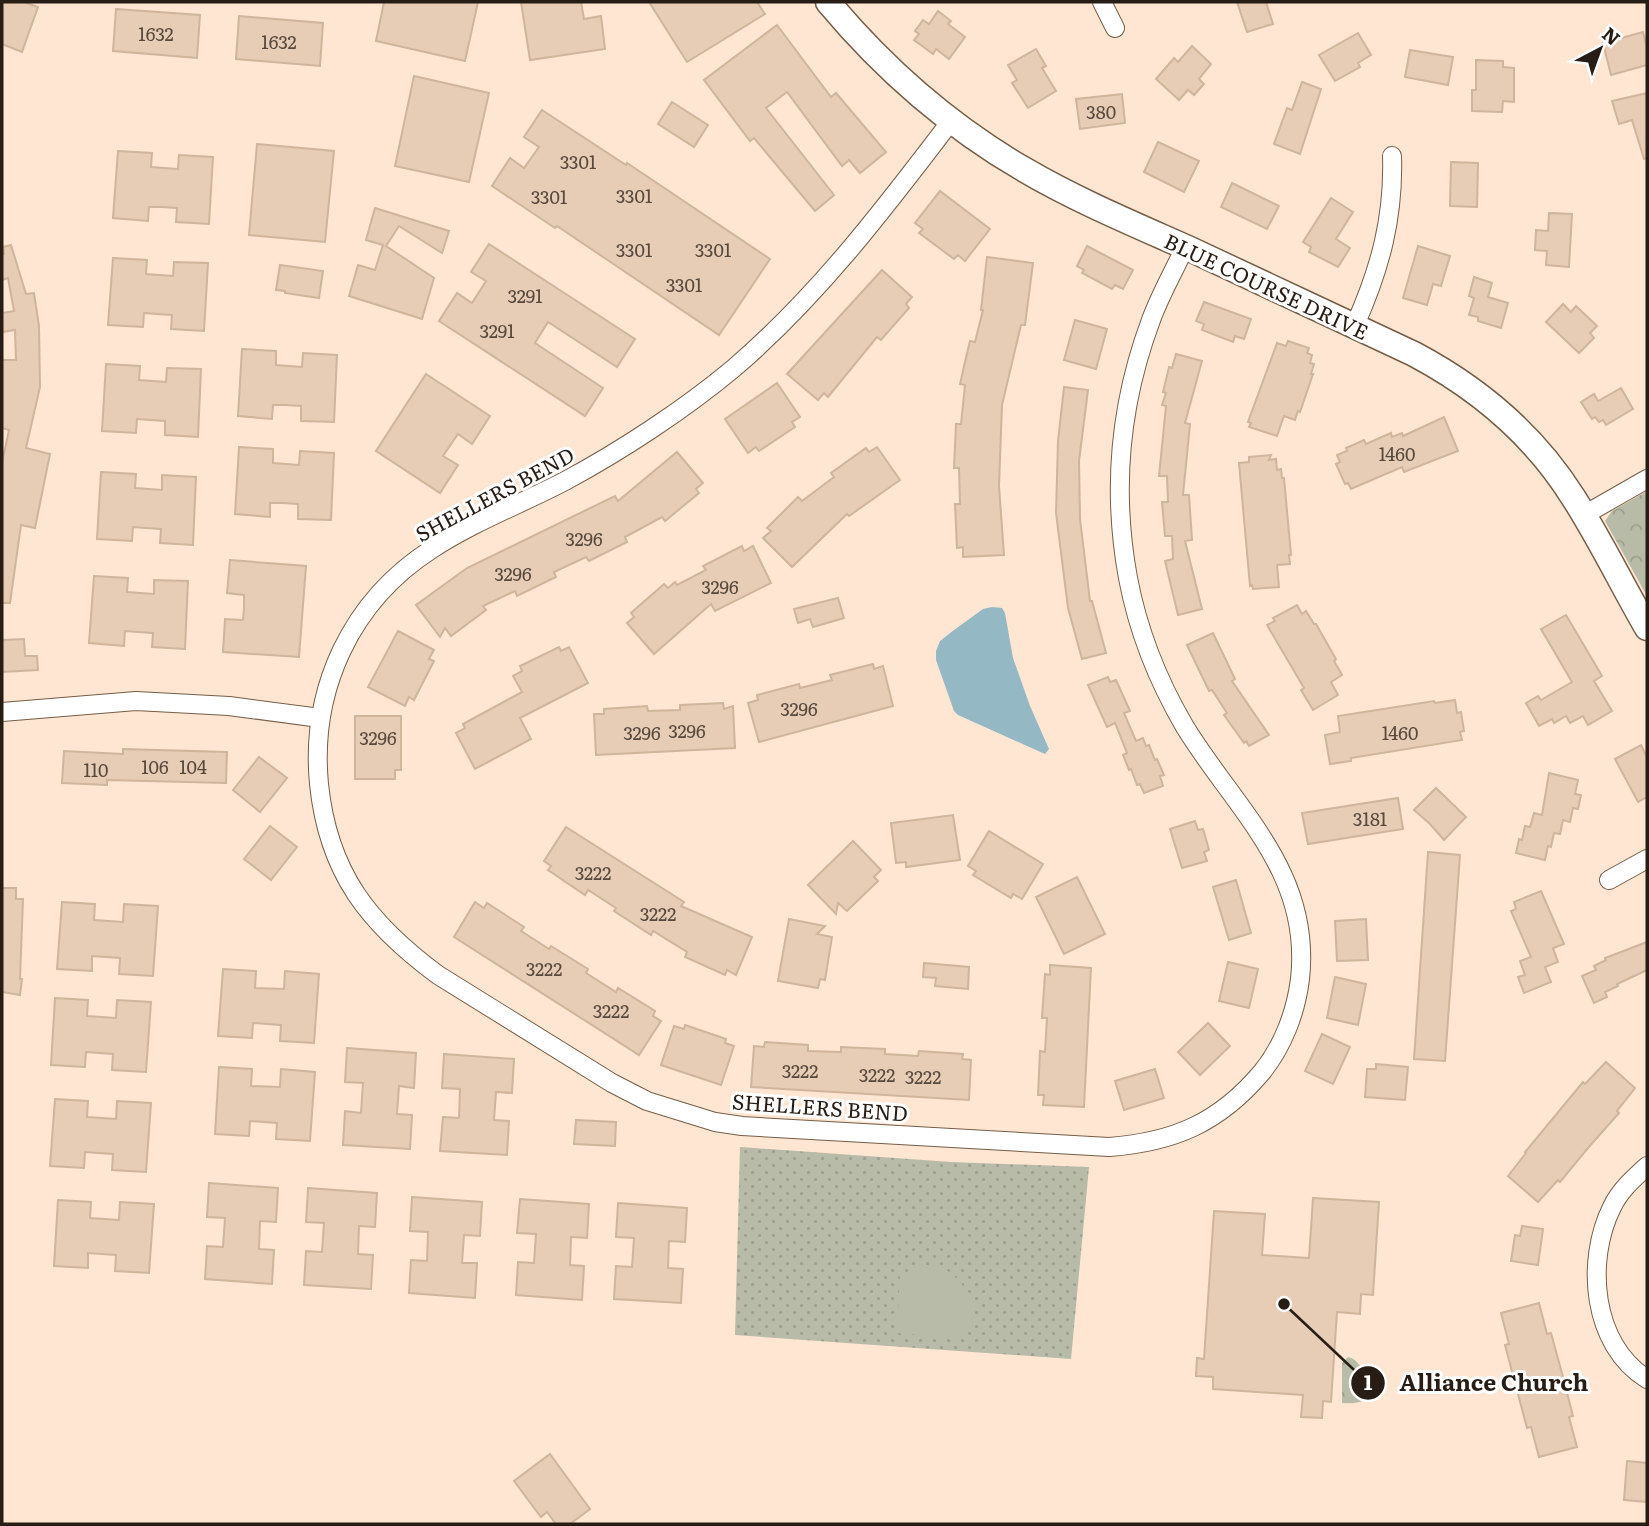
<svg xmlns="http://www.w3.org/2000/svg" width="1649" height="1526" font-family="Literata,serif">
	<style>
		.grass { fill: url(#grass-dots) }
		.park { fill: url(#park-crowns) }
		.pitch { fill: #b8bba7 }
		.water { fill: #95b8c5 }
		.building { fill: #e7ccb6; stroke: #d0b49c; stroke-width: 2 }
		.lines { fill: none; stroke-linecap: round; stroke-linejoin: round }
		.minor-casing { stroke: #765d47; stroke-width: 20 }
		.secondary-casing { stroke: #765d47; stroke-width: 27 }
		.minor { stroke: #fff; stroke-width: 18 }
		.secondary { stroke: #fff; stroke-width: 24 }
		.labels { text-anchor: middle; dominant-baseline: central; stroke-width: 6; stroke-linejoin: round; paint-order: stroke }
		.number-label { font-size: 18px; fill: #58493d }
		.street-label { font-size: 21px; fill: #281d15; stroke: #fff }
		.leader { fill: none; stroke: #281d15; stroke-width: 2.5 }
		.callout-dot { fill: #281d15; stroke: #fff; stroke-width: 2.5 }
		.mark-label { font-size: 21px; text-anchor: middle; font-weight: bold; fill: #fff }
		.callout-label { font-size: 23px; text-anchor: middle; font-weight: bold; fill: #281d15; stroke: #fff; stroke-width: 6; stroke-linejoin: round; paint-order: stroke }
	</style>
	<defs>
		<pattern id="grass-dots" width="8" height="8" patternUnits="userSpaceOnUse" patternTransform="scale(1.75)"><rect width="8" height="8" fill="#b8bba7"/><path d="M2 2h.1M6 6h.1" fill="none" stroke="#9ea08f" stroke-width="1.8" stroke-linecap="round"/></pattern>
		<pattern id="park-crowns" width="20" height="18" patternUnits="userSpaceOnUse" patternTransform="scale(1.75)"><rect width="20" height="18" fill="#b8bba7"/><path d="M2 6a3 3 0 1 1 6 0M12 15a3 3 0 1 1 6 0" fill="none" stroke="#9ea08f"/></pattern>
	</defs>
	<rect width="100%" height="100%" fill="#fee6d3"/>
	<path class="grass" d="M740,1147L951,1162L1089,1167L1071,1359L735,1335Z"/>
	<g class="park">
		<path d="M1647,491V596L1605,521L1612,511Z"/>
		<path d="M1348,1357C1355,1359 1356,1361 1361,1367C1382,1389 1372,1406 1342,1403V1363Z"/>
	</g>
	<path class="pitch" d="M937,1265C958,1274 979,1299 970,1324C968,1329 964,1334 961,1339L897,1333L900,1275L920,1266Z"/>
	<path class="water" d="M992,607L1002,608L1005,613L1013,658L1030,706L1049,749L1045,754L958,715L954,711L936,660V651L940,641L954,630L983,609Z"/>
	<g class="building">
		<path d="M2,2H24L38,7L22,52L2,44Z"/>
		<path d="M384,2H478L465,61L376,41Z"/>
		<path d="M521,2H581L584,19L601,16L605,49L530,60Z"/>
		<path d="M649,2H757L765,14L687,62Z"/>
		<path d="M1237,2H1266L1273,24L1247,32Z"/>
		<path d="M116,9L200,15L197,58L113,51Z"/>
		<path d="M938,11L951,21L948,24L965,37L949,59L936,49L933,54L914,40L919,34L915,31L923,20L929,24Z"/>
		<path d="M239,16L323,23L320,66L236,59Z"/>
		<path d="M777,25L831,97L836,93L886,152L860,173L849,160L842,166L787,92L766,108L834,195L815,211L754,138L750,141L704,80Z"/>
		<path d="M1643,32L1647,48V65L1611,75L1603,43Z"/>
		<path d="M1358,33L1371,55L1358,63L1360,67L1335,81L1319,55Z"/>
		<path d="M1192,46L1211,64L1199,79L1204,84L1194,95L1188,90L1179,100L1156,79L1174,58L1178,62Z"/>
		<path d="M1036,49L1046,66L1042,68L1056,91L1028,108L1012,83L1017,80L1008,65Z"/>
		<path d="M1410,50L1453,57L1448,85L1405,77Z"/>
		<path d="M1476,60L1503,61V67L1514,68V102L1503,101L1502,112L1472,111V90H1476Z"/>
		<path d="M414,76L489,93L469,182L395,166Z"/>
		<path d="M1302,82L1321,89L1300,154L1274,144L1287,108L1292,110Z"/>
		<path d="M1647,93V158L1644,159L1632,120L1619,124L1612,101Z"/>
		<path d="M1122,94L1125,123L1080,129L1076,99Z"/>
		<path d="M672,102L708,125L694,147L658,124Z"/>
		<path d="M542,110L626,165L627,163L770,259L719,335L557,226L555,228L492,186L510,158L524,168L539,147L524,137Z"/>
		<path d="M1158,142L1199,161L1184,192L1144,172Z"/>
		<path d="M257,144L334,151L325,242L249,235Z"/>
		<path d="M118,151L152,153L151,167L164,168L178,169L179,155L213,157L209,224L176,222L177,208L162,207H149L148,221L113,218Z"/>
		<path d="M1451,162L1478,163L1477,207L1450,206Z"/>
		<path d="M1232,183L1279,206L1267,229L1221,207Z"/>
		<path d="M940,191L990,229L965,261L958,255L954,259L919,233L923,229L915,223Z"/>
		<path d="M1331,198L1353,212L1336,239L1350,248L1338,267L1309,252L1311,247L1303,242Z"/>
		<path d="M375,208L449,231L442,253L399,226L386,246L434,278L422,319L349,296L358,265L375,270L383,245L366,240Z"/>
		<path d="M1549,213L1572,214L1569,267L1546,265L1547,251L1535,250L1536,230L1548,231Z"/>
		<path d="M489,244L635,339L617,367L548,322L535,343L603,388L585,416L439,321L457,293L472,303L486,281L471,272Z"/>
		<path d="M11,245L26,294L34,293L39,326L40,387L26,448L50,454L35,528L21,525L10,603H2V463L9,430L2,428V360H16L15,330L2,332V313L14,311L8,278L2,280V255L4,254L3,247Z"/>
		<path d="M1087,246L1133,270L1123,289L1115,285L1112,289L1082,273L1084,270L1077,266Z"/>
		<path d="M1418,246L1450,256L1441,286L1433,284L1427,305L1403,298Z"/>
		<path d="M987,257L1033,263L1025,325H1021L1002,405L999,486L1004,555L963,557V547L957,548L955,504H960L959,468H954L956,424H961L965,385L960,384L965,362L970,341L975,342L983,310H981Z"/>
		<path d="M113,258L147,260L146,274L173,276L174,262L208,263L204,331L171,329L172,315L157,314L144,313L143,327L108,325Z"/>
		<path d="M280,265L323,271L319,298L285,293V291L276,290Z"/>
		<path d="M882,270L912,297L906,304L909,308L881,340L877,337L828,397L824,393L818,400L787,374Z"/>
		<path d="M1474,277L1492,283L1488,297L1508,303L1501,328L1478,321V317L1469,315L1474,298L1469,296Z"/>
		<path d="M1204,302L1251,319L1244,339L1235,336L1233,342L1202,330L1204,324L1196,321Z"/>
		<path d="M1563,304L1571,312L1576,306L1597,326L1590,333L1594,338L1579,353L1546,322Z"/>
		<path d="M1075,320L1107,329L1096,369L1064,360Z"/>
		<path d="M1288,341L1309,348L1307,353L1312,355L1310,363L1314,364L1311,374H1313L1300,412L1298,411L1295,420L1284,416L1277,436L1249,427L1251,423L1248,422L1277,343L1286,346Z"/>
		<path d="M242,349L276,351V365L302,367L303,353L337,355L334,422L301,421V406L286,405H273L272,419L238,416Z"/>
		<path d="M1176,354L1202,361L1185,423L1190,424L1183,495H1189L1192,540L1185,541L1202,609L1178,615L1165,561L1173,559L1172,536H1165L1162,502H1168L1167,476H1159L1166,406L1162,405L1166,393L1163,392L1169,367L1172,368Z"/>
		<path d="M106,364L140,366L139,380L166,382L167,368L201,369L198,437L165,435V421L150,420L137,419L136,433L102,431Z"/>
		<path d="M426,374L490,416L472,444L458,434L443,456L458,465L440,493L376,451Z"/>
		<path d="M777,383L800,417L792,422L795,427L759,451L756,447L748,453L725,419Z"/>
		<path d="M1064,387L1088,390L1079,461L1080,519L1090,601H1092L1106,653L1082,659L1068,608L1056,513L1058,441Z"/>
		<path d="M1621,388L1633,409L1606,425L1603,420L1599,422L1595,417L1592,419L1581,402L1594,394L1598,401Z"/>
		<path d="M1444,417L1458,451L1404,472L1402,467L1351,489L1348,483L1345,484L1336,464L1340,462L1337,455L1347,451L1346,448L1364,440L1366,444L1391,433L1392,437L1402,433L1403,436Z"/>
		<path d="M239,447L273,449V463L299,465L300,451L334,453L331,520L298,519V504L283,503H270V517L235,514Z"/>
		<path d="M877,447L900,480L849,516L847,514L792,567L763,538L771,531L767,528L798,497L802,501L834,477L831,473L866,448L869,452Z"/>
		<path d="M677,452L703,483L696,489L699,493L665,521L662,517L625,537L627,542L589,561L586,557L554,572L556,577L517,596L515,591L483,606L486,610L451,636L445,628L440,637L416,605L467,568L615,496L618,501Z"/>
		<path d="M1271,455L1269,460L1276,459L1277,470L1281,469L1282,478H1284L1291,555H1289L1290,564L1277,565L1279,587L1253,589L1252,585L1250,586L1239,463L1249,462V457Z"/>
		<path d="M101,472L136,474L135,488L162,490V475L196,477L193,545L160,543L161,529L146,528L133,527L132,541L97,539Z"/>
		<path d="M742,546L744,551L753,546L771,583L715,611L711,604L654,654L627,623L634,617L631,613L664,584L668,588L675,582L677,585L706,570L703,566Z"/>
		<path d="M230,560L306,566L299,657L223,652L225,619L243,620L244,608V595L227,593Z"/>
		<path d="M94,576L128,578L127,592L140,593L154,594V580L188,581L185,649L152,647L153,633L138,632L125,631L124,646L89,643Z"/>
		<path d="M838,598L844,618L813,627L810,619L798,623L794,609Z"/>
		<path d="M1297,605L1302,614L1306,611L1314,624H1316L1336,659L1334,661L1342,675L1331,682L1338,695L1313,710L1301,690L1304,688L1267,625L1275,621L1273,618Z"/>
		<path d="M1566,615L1602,676L1594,681L1612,711L1588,725L1583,716L1570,723L1566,716L1554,723L1552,719L1539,726L1526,703L1538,696L1541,700L1572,682L1541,629Z"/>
		<path d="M398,631L434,650L429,659L434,661L414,700L409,697L405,706L368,687Z"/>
		<path d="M1213,633L1235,679L1232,681L1269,735L1249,746L1246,741L1244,743L1224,715L1227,713L1212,690L1209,691L1187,645Z"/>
		<path d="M24,639L25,656H37L38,670L2,672V640Z"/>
		<path d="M559,647L561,651L569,647L588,683L520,718L531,739L475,769L456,733L465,728L463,724L522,692L513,676L522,671L520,666Z"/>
		<path d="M873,664L874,669L883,666L893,706L759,742L748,703L758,700L757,695L799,684L800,688L832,680L830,675Z"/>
		<path d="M1108,677L1110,682L1116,680L1130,711L1124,713L1136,741L1143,738L1146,746L1149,745L1155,760L1157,759L1164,775L1160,776L1163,786L1144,793L1140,784L1137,785L1131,769L1129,770L1123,755L1127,753L1115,723L1107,727L1088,685Z"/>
		<path d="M1455,700L1457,713L1461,712L1464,731L1460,732L1462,740L1351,758V761L1330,764L1325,735L1340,732L1338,716L1434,701L1435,703Z"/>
		<path d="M723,703L724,709L733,706L735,748L596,755L594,714H604V709L647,706L648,711L680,710V705Z"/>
		<path d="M355,716H401V770H395V779H355Z"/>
		<path d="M1641,745L1647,757V797L1638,802L1615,759Z"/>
		<path d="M123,749L227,752L226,783L107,780V785L62,783L64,751L123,754Z"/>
		<path d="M259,757L287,778L260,812L233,790Z"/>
		<path d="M1549,773L1578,780L1575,794L1581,795L1578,809L1573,808L1570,822L1563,820L1560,834L1554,833L1551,847L1548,846L1545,860L1516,853L1519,839L1522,840L1525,826L1530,827L1534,813L1542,815Z"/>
		<path d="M1436,788L1466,817L1444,840L1430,824L1414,810Z"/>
		<path d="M1398,798L1403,829L1308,844L1302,813Z"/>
		<path d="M953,815L960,860L906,867V862L896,863L891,823Z"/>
		<path d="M1195,821L1198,830L1203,829L1206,839L1209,850L1204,852L1207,861L1182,868L1170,829Z"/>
		<path d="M270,826L297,847L271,880L244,859Z"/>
		<path d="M566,827L684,902L681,906L752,937L736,975L727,970L725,975L685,957L687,952L653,931L651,935L614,911L616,908L588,890L585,895L548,870L551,866L544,861Z"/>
		<path d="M989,831L1043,864L1022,899L1013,894L1011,898L973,875L976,871L968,866Z"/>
		<path d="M853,841L881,870L874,877L878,881L847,911L838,903L836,914L808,885Z"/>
		<path d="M1428,852L1460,855L1445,1061L1414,1059Z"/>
		<path d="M1077,877L1105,934L1064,954L1036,897Z"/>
		<path d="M1236,880L1251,933L1229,940L1213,887Z"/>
		<path d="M2,888H16V899H23L20,979H22L20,995L2,992Z"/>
		<path d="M1541,891L1564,944L1553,948L1558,962L1545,967L1551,982L1524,993L1518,977L1525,975L1520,961L1531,957L1511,911L1516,909L1514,902Z"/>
		<path d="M62,902L95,904L94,920L123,922L124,904L158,906L153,976L119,974L120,958L92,956V971L57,969Z"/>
		<path d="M475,902L484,908L487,903L524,927L521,931L549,949L551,946L588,969L586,973L616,992L618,988L655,1011L653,1016L661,1021L639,1055L454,937Z"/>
		<path d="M789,919L825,926L817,934L832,937L825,980L820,979L818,988L778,981Z"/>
		<path d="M1366,919L1368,960L1337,961L1335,921Z"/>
		<path d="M1647,942V970L1617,984L1618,986L1605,992L1607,997L1594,1003L1582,976L1596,970L1594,966L1606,960L1605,958Z"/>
		<path d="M1228,962L1258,969L1249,1008L1219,1001Z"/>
		<path d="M924,963L969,967L968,989L935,986L936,978L923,977Z"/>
		<path d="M1050,965L1091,968L1084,1107L1043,1105L1044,1095H1038L1040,1051L1045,1052L1047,1018H1042L1045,974L1050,975Z"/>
		<path d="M223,969L256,971L255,988L284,989L285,971L319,974L314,1043L280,1041L281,1025L253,1023L252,1038L218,1036Z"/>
		<path d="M1335,977L1366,984L1358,1025L1327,1018Z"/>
		<path d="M55,998L88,1000L87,1016L116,1018L117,1000L151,1002L146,1072L112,1070L113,1054L86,1052L85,1067L51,1065Z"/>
		<path d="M1208,1023L1230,1046L1200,1075L1178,1052Z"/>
		<path d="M685,1025L726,1039L725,1043L734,1046L721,1085L661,1065L674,1026L684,1029Z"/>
		<path d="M1322,1034L1350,1047L1333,1084L1305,1071Z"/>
		<path d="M765,1042L808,1045V1051L841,1052V1047L885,1049V1054L918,1056L919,1051L963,1054L962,1059L971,1060L969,1100L751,1087L754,1046L764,1047Z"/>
		<path d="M347,1048L416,1053L414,1088L399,1086L397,1114L412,1115L410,1149L343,1145L345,1111L361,1113L363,1083L345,1082Z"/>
		<path d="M444,1054L514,1059L512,1093L496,1092L494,1120L509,1121L507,1155L440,1151L443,1117L459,1118L460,1089L442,1088Z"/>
		<path d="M1606,1062L1635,1088L1617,1111L1619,1113L1588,1148L1560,1182L1558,1180L1538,1202L1508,1176L1526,1153L1525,1152L1583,1082L1585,1084Z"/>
		<path d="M1376,1064L1408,1067L1405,1100L1365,1097L1367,1069H1376Z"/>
		<path d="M219,1067L252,1069L251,1086L280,1087L281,1069L315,1072L310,1141L276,1139L277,1123L264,1122L250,1121L249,1136L215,1134Z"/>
		<path d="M1155,1069L1164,1098L1124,1110L1115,1081Z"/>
		<path d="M55,1099L88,1101L87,1117L116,1119L117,1101L151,1103L146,1172L112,1170L113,1154L85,1152L84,1168L50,1166Z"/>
		<path d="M576,1120L616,1122L615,1146L574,1144Z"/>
		<path d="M209,1183L278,1188L276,1222L260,1221L259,1249L274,1250L272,1284L205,1279L207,1246L223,1247L225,1218L207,1217Z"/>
		<path d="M308,1188L377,1193L375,1227L359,1226L358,1254L373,1255L371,1289L304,1285L306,1251L322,1252L324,1223L306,1222Z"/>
		<path d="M412,1197L482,1202L480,1236L464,1235L462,1263H477L475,1298L409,1293L411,1260L427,1261L428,1232L410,1231Z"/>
		<path d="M1313,1198L1379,1202L1373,1295L1361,1294L1360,1314L1337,1312L1331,1402L1323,1401L1322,1418L1301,1417L1303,1395L1213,1389V1377L1196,1376L1197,1358L1204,1359L1214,1211L1265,1214L1262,1255L1309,1258Z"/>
		<path d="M520,1199L589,1204L587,1238L571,1237L570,1265L584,1266L582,1300L516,1295L518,1262L534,1263L536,1234L517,1233Z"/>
		<path d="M58,1200L91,1202L90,1218L119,1220L120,1202L154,1204L149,1273L115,1271L116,1255L88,1253V1268L54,1266Z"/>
		<path d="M618,1203L687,1208L685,1242L669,1241L668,1268L683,1269L681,1303L614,1299L616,1266L632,1267L634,1238L616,1237Z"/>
		<path d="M1522,1226L1543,1229L1538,1265L1511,1261L1515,1235L1520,1236Z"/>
		<path d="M1539,1303L1547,1334L1551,1333L1563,1377L1573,1416L1569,1417L1577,1447L1539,1457L1531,1427L1527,1428L1515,1383L1505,1345L1509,1344L1501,1313Z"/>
		<path d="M550,1454L590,1509L570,1524H556L547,1512L541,1517L514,1481Z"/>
		<path d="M1627,1461L1647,1463V1502L1624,1500Z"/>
	</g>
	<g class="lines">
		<defs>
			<g id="minor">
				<path d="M1102,2L1115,28"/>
				<path d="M951,121C884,209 818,296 734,368C685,409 621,451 565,481C521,504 473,522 432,549C351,601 310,689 319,784C328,873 369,924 438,975L612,1083L647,1101L715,1122L742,1126L1109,1147C1174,1142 1219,1123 1262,1072C1283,1046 1296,1012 1300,979C1312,872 1236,810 1185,727C1158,681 1138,631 1128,578C1112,491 1120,403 1151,320C1160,295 1174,271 1185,247"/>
				<path d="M1355,325C1380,269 1394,218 1392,156"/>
				<path d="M1584,515L1647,479"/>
				<path d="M2,712L136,701L229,706L320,718"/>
				<path d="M1609,880L1647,859"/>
				<path d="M1647,1166C1634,1178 1620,1190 1612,1207C1585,1261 1592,1345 1647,1379"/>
			</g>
			<path id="secondary" d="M828,2C884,69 949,126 1025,170C1078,201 1136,225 1192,250C1266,285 1340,319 1414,354C1478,388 1534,435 1573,497C1600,539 1622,585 1647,628"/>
		</defs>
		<use href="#minor" class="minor-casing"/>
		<use href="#secondary" class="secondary-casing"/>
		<use href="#minor" class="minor"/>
		<use href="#secondary" class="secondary"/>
	</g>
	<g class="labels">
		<g class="number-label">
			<text x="156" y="33">1632</text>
			<text x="279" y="41">1632</text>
			<text x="1101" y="111">380</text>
			<text x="578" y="161">3301</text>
			<text x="634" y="195">3301</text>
			<text x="549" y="196">3301</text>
			<text x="634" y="249">3301</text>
			<text x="713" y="249">3301</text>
			<text x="684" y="284">3301</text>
			<text x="525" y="295">3291</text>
			<text x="497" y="330">3291</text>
			<text x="1397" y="453">1460</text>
			<text x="584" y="538">3296</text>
			<text x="513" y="573">3296</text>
			<text x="720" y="586">3296</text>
			<text x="799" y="708">3296</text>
			<text x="687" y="730">3296</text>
			<text x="642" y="732">3296</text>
			<text x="1400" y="732">1460</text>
			<text x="378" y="737">3296</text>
			<text x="155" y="766">106</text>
			<text x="193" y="766">104</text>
			<text x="96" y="769">110</text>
			<text x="1370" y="818">3181</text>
			<text x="593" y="872">3222</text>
			<text x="658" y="913">3222</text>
			<text x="544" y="968">3222</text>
			<text x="611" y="1010">3222</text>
			<text x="800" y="1070">3222</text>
			<text x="877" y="1074">3222</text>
			<text x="923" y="1076">3222</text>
		</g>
		<g class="street-label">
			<text transform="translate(1267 285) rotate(25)">BLUE COURSE DRIVE</text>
			<text transform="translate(494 493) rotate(-28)">SHELLERS BEND</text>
			<text transform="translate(820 1106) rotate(4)">SHELLERS BEND</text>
		</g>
	</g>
	<path class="leader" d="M1284 1304L1368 1383"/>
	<g class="callout-dot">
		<circle cx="1284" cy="1304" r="7"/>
		<circle cx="1368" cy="1383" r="18"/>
	</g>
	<g class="mark-label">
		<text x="1368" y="1390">1</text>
	</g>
	<g class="callout-label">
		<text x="1494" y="1391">Alliance Church</text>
	</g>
	<rect width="1649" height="1526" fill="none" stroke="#281d15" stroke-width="7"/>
	<g transform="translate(1600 49) rotate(41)" stroke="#ffffff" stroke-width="5" paint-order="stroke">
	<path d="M0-5L12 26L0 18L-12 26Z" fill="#281d15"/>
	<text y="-10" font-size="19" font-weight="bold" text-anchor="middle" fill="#281d15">N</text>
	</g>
</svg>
